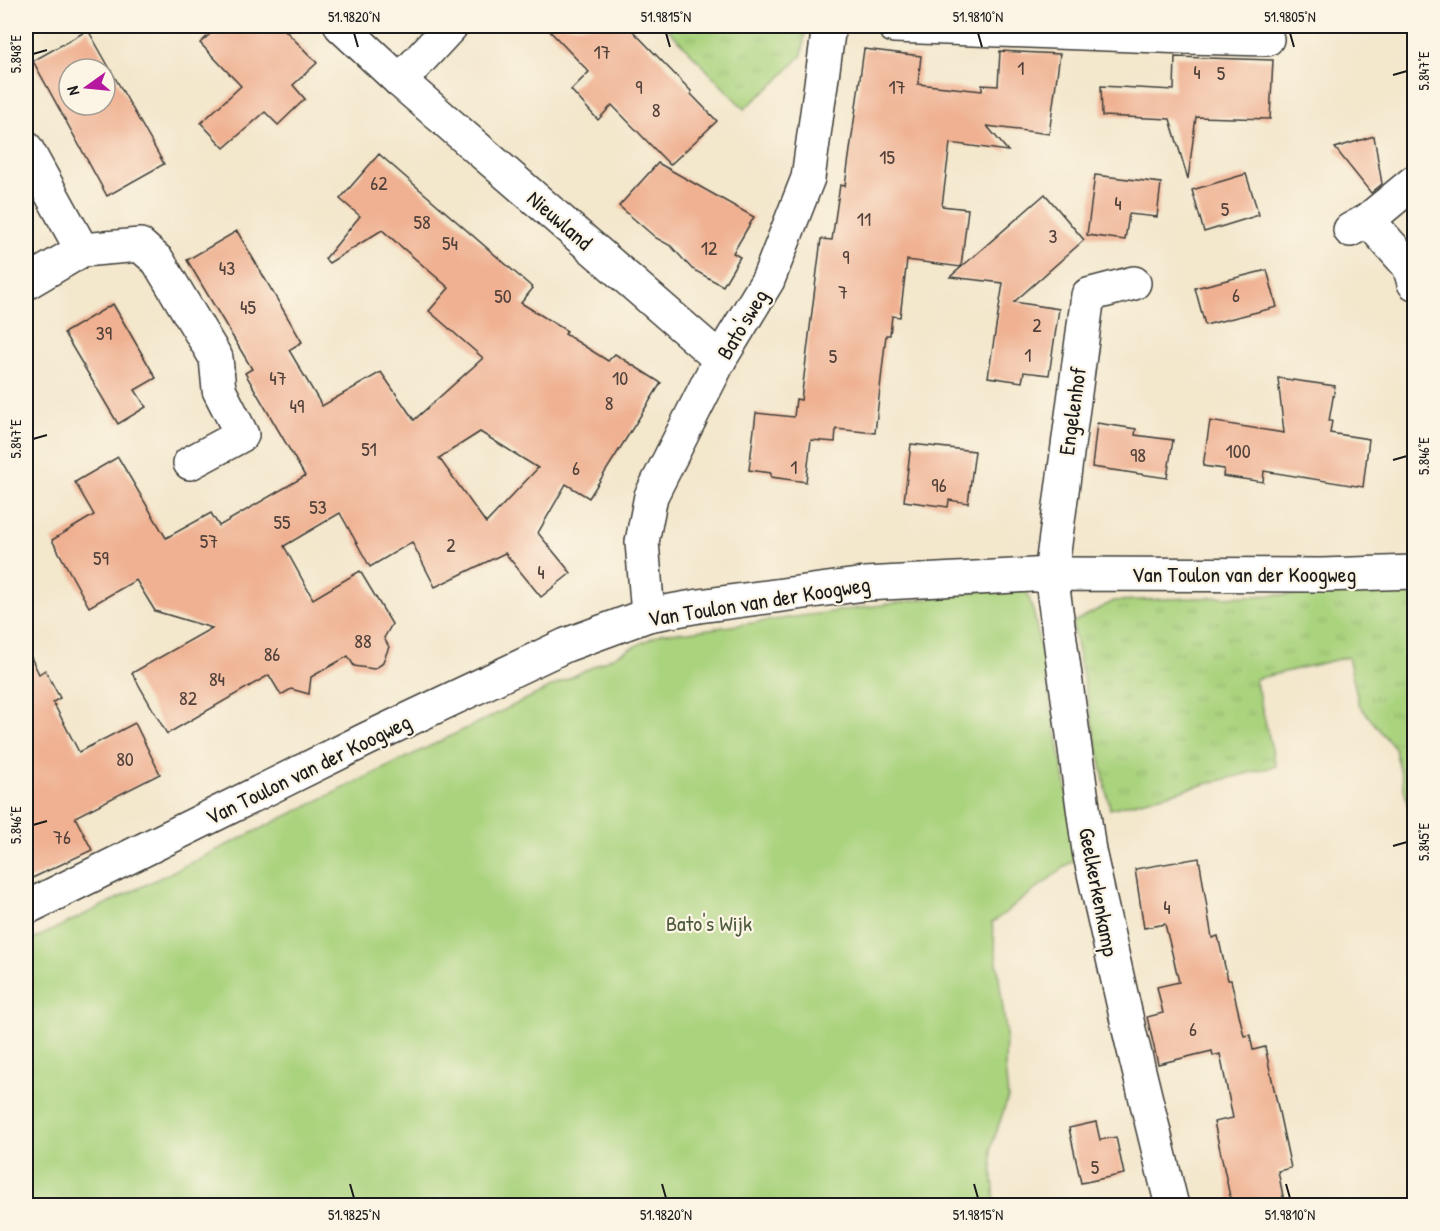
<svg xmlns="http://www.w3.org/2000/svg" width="1440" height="1231" font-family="'Patrick Hand',sans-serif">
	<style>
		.grass { fill: url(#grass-tufts); stroke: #63784d; stroke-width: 1.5 }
		.park { fill: #aad37e; stroke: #63784d; stroke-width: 1.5 }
		.building { fill: #efb192; fill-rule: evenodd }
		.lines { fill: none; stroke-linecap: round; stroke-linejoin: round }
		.minor-casing { stroke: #3c3a36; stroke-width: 36 }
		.tertiary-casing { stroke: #3c3a36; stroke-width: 36 }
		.minor { stroke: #fff; stroke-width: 33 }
		.tertiary { stroke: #fff; stroke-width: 33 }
		.ticks { fill: none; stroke: #1c1c1c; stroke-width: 2 }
		.labels { text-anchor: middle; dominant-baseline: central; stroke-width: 4.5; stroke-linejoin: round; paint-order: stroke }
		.number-label { font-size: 20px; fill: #51413a }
		.street-label { font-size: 22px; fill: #1c1c1c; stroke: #fcf5e5 }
		.park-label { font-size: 22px; fill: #4e5c3e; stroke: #fcf5e5 }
		.neatline { fill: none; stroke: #1c1c1c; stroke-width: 2 }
		.ticks-label { font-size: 15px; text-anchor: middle; fill: #1c1c1c }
	</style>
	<defs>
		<pattern id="grass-tufts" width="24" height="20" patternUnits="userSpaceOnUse" patternTransform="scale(1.5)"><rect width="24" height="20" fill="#aad37e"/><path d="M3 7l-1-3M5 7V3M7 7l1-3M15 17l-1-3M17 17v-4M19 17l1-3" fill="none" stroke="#92b56c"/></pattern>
	</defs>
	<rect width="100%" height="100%" fill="#fcf5e5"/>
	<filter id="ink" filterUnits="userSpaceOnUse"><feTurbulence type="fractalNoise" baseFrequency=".0167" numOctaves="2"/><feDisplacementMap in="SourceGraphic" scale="12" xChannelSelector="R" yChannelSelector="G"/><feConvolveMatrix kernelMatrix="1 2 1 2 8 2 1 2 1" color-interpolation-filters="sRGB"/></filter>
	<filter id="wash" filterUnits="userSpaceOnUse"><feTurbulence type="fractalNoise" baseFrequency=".008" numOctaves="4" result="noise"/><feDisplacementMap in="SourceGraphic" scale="24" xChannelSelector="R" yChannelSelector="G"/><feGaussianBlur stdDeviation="1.35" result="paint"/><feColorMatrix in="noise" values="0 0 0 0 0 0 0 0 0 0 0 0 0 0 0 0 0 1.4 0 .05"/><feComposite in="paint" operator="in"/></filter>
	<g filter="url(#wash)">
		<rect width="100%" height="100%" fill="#f3e7cc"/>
		<g class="grass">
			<path d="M665,26H806L802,55L776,82L744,109Z"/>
			<path d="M1414,590V805L1408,806L1395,749L1359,705L1348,657L1255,679L1276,766L1110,809L1072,623L1114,601Z"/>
		</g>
		<path class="park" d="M1025,585L1034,614L1079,856L992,923L1006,1032L1005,1066L1008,1098L991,1148L995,1205L26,1206V943L662,633L688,632Z"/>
		<g id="blocks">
			<g class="building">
				<path d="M219,26H281L317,63L293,85L305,99L278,125L265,112L224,148L201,123L241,86L200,43Z"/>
				<path d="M545,26H628L691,91V94L717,121L670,165L612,105L598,120L571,90L589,72Z"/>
				<path d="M88,30L164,164L107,196L33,61ZM69,69H105V105H69Z"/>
				<path d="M864,49L921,56L918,84L982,91V85L998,86L1000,51L1060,54L1049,134L987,126L1008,151L950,143L942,206L968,209L961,267L907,260L900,317L892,316L890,335H886L875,433L836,429L835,442L811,440L806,482L771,477V473L749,470L756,413L794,417L796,399L801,400L821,239L832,240L840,185L845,186Z"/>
				<path d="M1175,57L1273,60L1270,119L1196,117L1188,179L1170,119L1102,116L1101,86L1174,90Z"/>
				<path d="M1374,136L1382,184L1371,193L1335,148Z"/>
				<path d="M379,154L533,288L521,303L567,331L565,334L608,361L615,354L661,383L589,498L566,484L538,533L571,573L541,597L505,553L435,587L412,542L370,567L340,513L284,546L313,599L360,571L392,624L384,638L389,647L382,664L374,669L354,666L348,656L311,677L309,694L291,689L281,695L269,675L167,734L132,673L212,628L155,611L136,580L89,607L52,540L94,515L75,482L118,457L166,538L211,513L219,526L305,476L245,373L252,369L187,260L237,231L302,342L289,350L322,406L381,372L414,420L483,358L429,311L449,288L382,230L329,263L325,259L360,216L340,199ZM480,432L538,468L486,523L439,458Z"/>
				<path d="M658,163L754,217L733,253L740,257L723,286L692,269L671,246L656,238L619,206Z"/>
				<path d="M1246,174L1259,215L1204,232L1192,190Z"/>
				<path d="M1095,175L1161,183L1157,217L1129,214L1125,240L1087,235Z"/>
				<path d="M1045,194L1084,240L1014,302L1059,309L1049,375L1024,372L1022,382L988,377L1003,283L950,277Z"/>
				<path d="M1267,270L1277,307L1205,325L1195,288Z"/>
				<path d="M113,304L156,378L135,390L146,407L118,424L64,333Z"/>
				<path d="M1278,378L1335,386L1329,421H1332L1330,433L1369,439L1363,487L1264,471L1263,482L1223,476L1224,469L1203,466L1210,421L1284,433Z"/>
				<path d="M1097,423L1136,429L1135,435L1173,440L1167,478L1092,467Z"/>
				<path d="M911,444L975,451L968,503L949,500L948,507L904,501Z"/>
				<path d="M26,647L39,674L45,670L60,698L53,702L79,752L135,723L160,774L75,817L92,850L26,881Z"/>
				<path d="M1199,858L1212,938L1218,936L1228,980H1231L1244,1036L1250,1035L1253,1050L1265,1047L1291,1168L1278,1171L1285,1206H1232L1214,1122L1233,1118L1220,1054L1213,1056L1212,1051L1158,1064L1147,1017L1163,1013L1157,987L1179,982L1165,924L1144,928L1135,869Z"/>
				<path d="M1096,1122L1100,1140L1116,1137L1124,1174L1081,1183L1069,1128Z"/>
			</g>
		</g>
	</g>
	<g filter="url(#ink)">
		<use href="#blocks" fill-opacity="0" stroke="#3c3a36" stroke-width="1.5"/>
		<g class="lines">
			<defs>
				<g id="minor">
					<path d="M341,26L400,81L720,359"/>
					<path d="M894,26L1186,37V26"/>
					<path d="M1186,37L1267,39"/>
					<path d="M400,81L451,26"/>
					<path d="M26,148L82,250"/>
					<path d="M1368,220L1409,266L1414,283"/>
					<path d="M1350,230L1368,220L1414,182"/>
					<path d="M26,283L82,250L140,245L158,261L216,358L219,390L242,435L190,463"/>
					<path d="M1134,283L1088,295L1051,574L1089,851L1130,1034L1172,1206"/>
					<path d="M648,615L642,542L651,496L720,359L768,280L808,178L829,26"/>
				</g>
				<path id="tertiary" d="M26,908L367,739L566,645L648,615L699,606L865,584L1051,574L1322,575L1414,572"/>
			</defs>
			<use href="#minor" class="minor-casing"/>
			<use href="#tertiary" class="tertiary-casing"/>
			<use href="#minor" class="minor"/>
			<use href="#tertiary" class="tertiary"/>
		</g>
	</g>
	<path class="ticks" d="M354,33L358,47M666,33L670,47M978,33L982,47M1290,33L1294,47M33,54L47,50M1393,75L1407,71M33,439L47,435M1393,460L1407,456M33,825L47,821M1393,846L1407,842M350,1184L354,1198M662,1184L666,1198M974,1184L978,1198M1286,1184L1290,1198"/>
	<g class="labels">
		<g class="number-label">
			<text x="602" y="51">17</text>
			<text x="1021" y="67">1</text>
			<text x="1197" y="71">4</text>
			<text x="1221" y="72">5</text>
			<text x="639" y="86">9</text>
			<text x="897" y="86">17</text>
			<text x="656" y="109">8</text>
			<text x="887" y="156">15</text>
			<text x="379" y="182">62</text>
			<text x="1118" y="202">4</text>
			<text x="1225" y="208">5</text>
			<text x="864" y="218">11</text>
			<text x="422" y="221">58</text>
			<text x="1053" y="235">3</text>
			<text x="450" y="242">54</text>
			<text x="709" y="247">12</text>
			<text x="846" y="256">9</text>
			<text x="227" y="267">43</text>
			<text x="843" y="291">7</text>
			<text x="1236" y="294">6</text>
			<text x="503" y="295">50</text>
			<text x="248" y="306">45</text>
			<text x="1037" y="324">2</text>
			<text x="104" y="332">39</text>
			<text x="1028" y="354">1</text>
			<text x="833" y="355">5</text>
			<text x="278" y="377">47</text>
			<text x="620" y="377">10</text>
			<text x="609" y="402">8</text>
			<text x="297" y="405">49</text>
			<text x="369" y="448">51</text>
			<text x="1238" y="450">100</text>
			<text x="1138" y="454">98</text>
			<text x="794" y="466">1</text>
			<text x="576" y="467">6</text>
			<text x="939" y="484">96</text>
			<text x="318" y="506">53</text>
			<text x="282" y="521">55</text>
			<text x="209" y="540">57</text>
			<text x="451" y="544">2</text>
			<text x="101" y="557">59</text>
			<text x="541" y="571">4</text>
			<text x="363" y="640">88</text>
			<text x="272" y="653">86</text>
			<text x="217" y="678">84</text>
			<text x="188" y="697">82</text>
			<text x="125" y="758">80</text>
			<text x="62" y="836">76</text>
			<text x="1167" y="906">4</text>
			<text x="1193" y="1028">6</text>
			<text x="1095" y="1166">5</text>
		</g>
		<g class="street-label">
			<text transform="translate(560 220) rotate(41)">Nieuwland</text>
			<text transform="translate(742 324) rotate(-59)">Bato'sweg</text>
			<text transform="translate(1072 411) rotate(-82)">Engelenhof</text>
			<text x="1244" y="574">Van Toulon van der Koogweg</text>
			<text transform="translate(759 601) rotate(-9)">Van Toulon van der Koogweg</text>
			<text transform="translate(308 769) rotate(-26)">Van Toulon van der Koogweg</text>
			<text transform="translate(1099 892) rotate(79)">Geelkerkenkamp</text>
		</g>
		<g class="park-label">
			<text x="709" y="923">Bato's Wijk</text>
		</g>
	</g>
	<rect width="1440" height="1231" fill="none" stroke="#fcf5e5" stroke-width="66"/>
	<g transform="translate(87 87) rotate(255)"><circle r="28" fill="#fcf5e5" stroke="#a29e95" stroke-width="1.5"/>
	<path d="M0-4.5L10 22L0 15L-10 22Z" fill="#b5179e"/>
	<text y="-9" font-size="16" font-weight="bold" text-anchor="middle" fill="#1c1c1c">N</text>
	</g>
	<rect x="33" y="33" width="1374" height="1165" class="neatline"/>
	<g class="ticks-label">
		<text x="354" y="22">51.9820°N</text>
		<text x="666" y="22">51.9815°N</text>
		<text x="978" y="22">51.9810°N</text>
		<text x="1290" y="22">51.9805°N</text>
		<text transform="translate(16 54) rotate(-90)" y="5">5.848°E</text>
		<text transform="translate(1424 71) rotate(-90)" y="5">5.847°E</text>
		<text transform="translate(16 439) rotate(-90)" y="5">5.847°E</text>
		<text transform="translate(1424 456) rotate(-90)" y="5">5.846°E</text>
		<text transform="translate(16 825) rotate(-90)" y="5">5.846°E</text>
		<text transform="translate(1424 842) rotate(-90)" y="5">5.845°E</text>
		<text x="354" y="1220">51.9825°N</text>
		<text x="666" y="1220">51.9820°N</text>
		<text x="978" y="1220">51.9815°N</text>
		<text x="1290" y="1220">51.9810°N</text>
	</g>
</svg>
